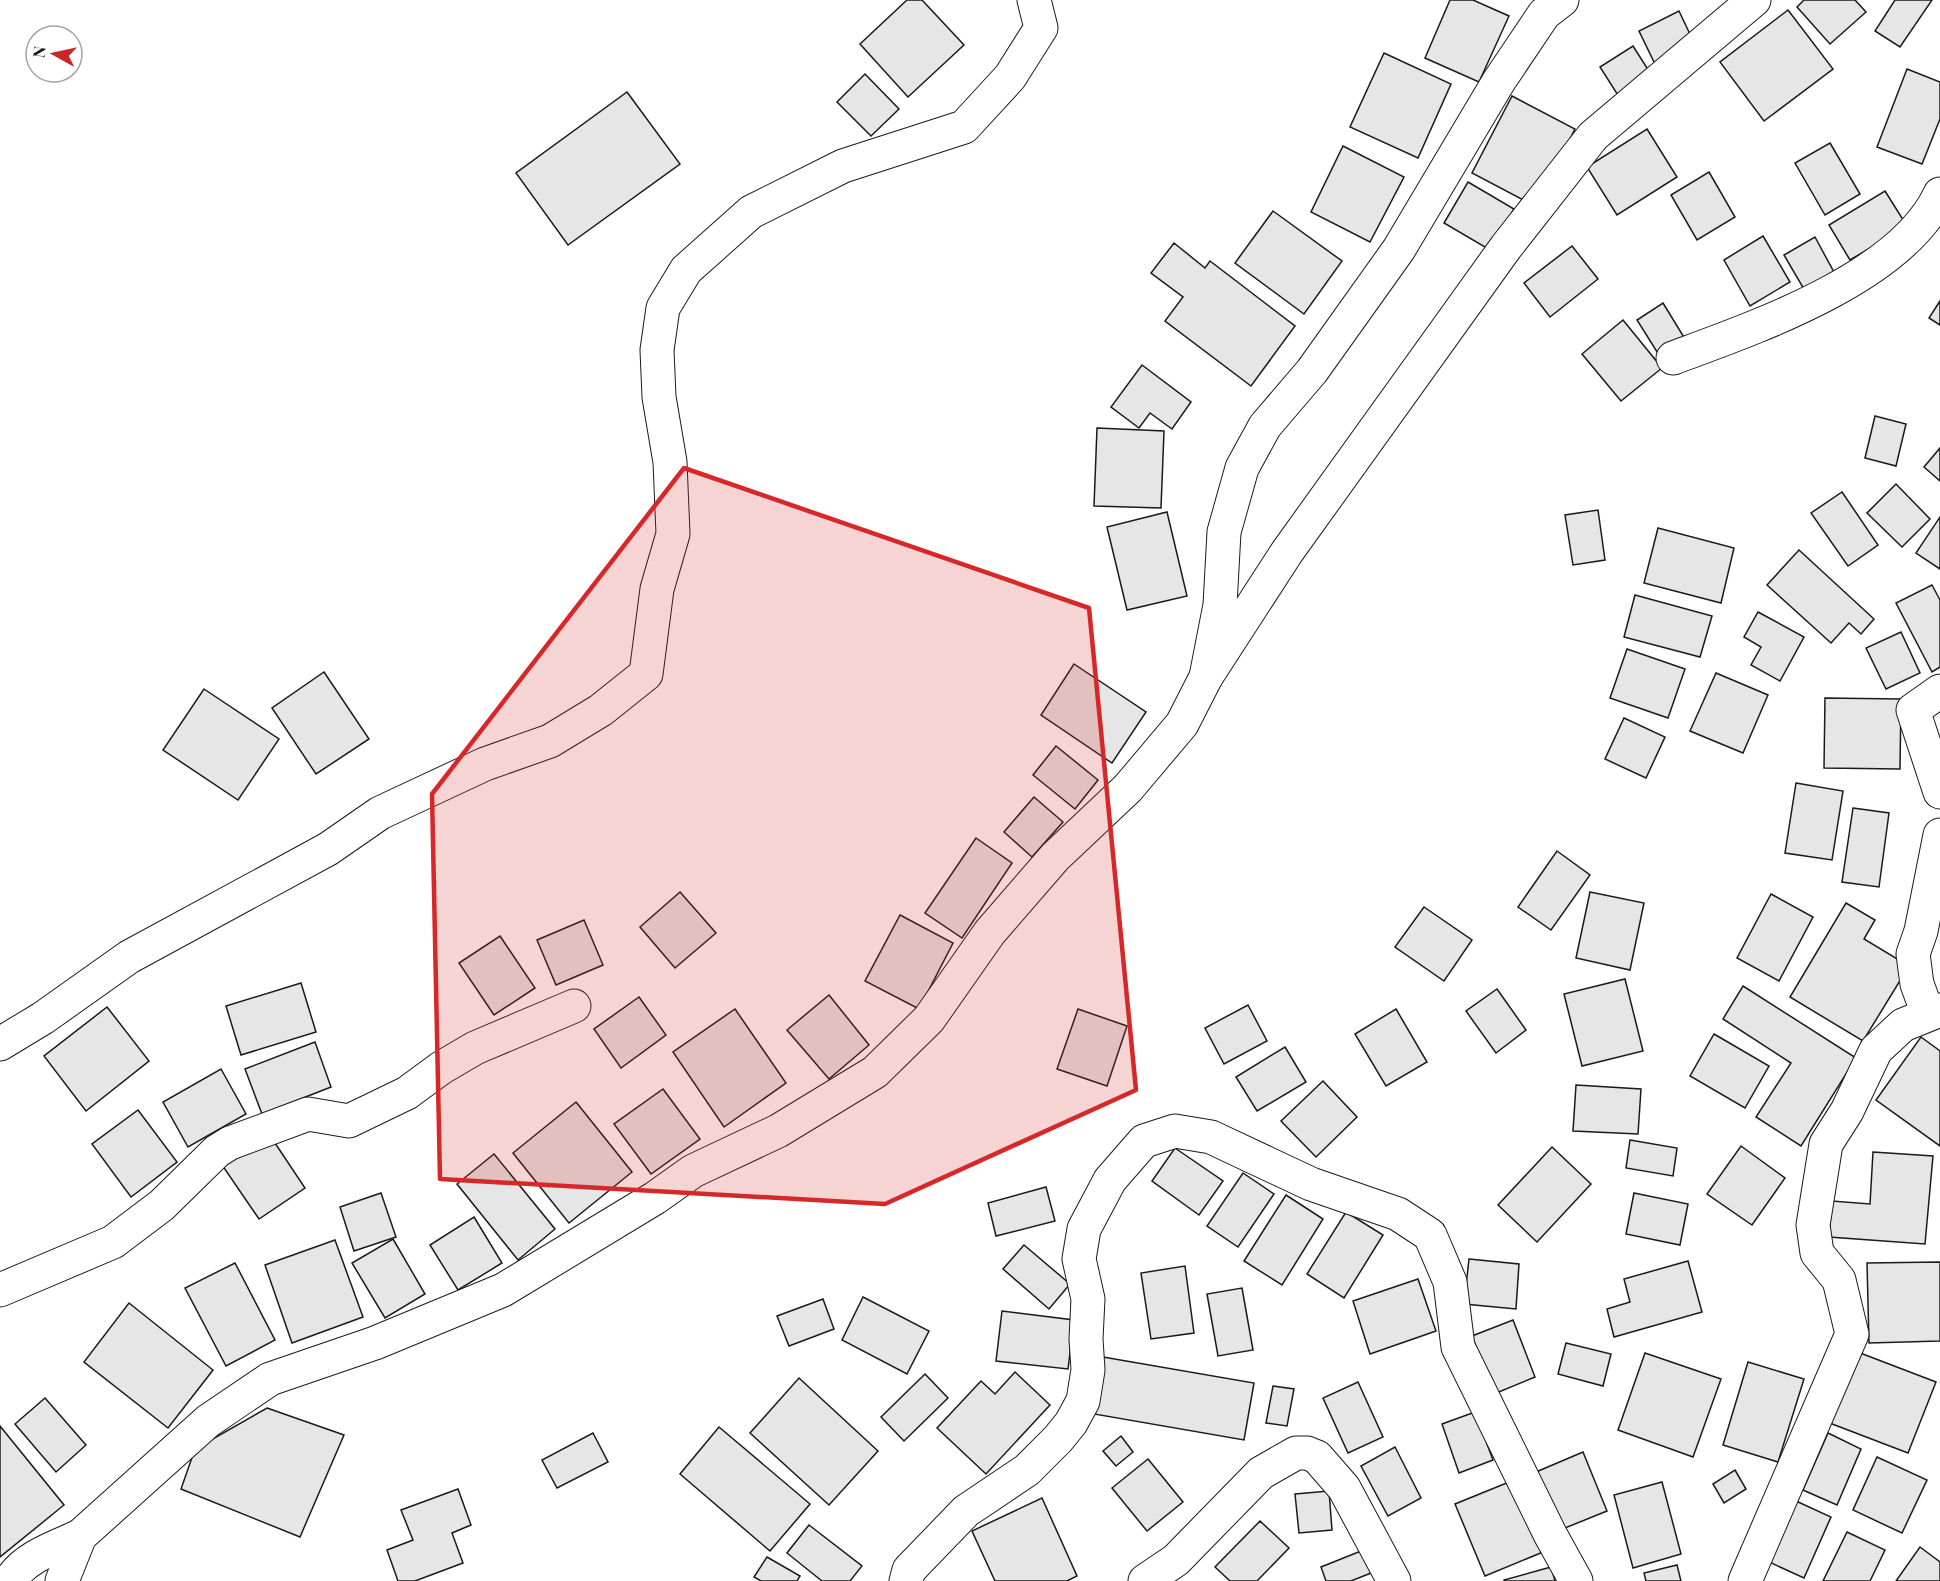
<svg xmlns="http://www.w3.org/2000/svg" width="1940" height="1581" font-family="'Playfair Display',serif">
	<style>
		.building { fill: #e6e6e6; stroke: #1a1a1a; stroke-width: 1.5 }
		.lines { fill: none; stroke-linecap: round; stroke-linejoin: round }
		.minor-casing { stroke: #1a1a1a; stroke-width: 35 }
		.tertiary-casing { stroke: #1a1a1a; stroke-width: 35 }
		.trunk-casing { stroke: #1a1a1a; stroke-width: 35 }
		.minor { stroke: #fff; stroke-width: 33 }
		.tertiary { stroke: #fff; stroke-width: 33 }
		.trunk { stroke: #fff; stroke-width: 33 }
		.marked { fill: #d62828; fill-opacity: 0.2; stroke: #d62828; stroke-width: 4.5; stroke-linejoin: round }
	</style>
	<rect width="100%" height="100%" fill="#fff"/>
	<g class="building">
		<path d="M907,0H922L964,45L908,97L860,44Z"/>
		<path d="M1450,0H1473L1509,16L1479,82L1425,58Z"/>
		<path d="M1804,0H1855L1866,12L1830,44L1797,7Z"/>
		<path d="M1895,0H1932L1900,47L1875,31Z"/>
		<path d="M1788,10L1833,69L1764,121L1720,62Z"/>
		<path d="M1679,11L1696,47L1656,66L1639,31Z"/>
		<path d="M1633,46L1654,79L1621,100L1600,67Z"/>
		<path d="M1384,53L1451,84L1418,158L1350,127Z"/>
		<path d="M1907,69L1940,82V119L1922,164L1877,147Z"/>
		<path d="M865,74L899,109L871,136L837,102Z"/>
		<path d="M627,92L680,164L568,245L516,173Z"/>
		<path d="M1512,96L1575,129L1535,206L1472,173Z"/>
		<path d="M1647,129L1677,177L1617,215L1587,167Z"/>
		<path d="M1830,143L1860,194L1825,215L1795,163Z"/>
		<path d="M1343,146L1404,177L1370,242L1311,212Z"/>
		<path d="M1709,172L1735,217L1697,240L1671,195Z"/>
		<path d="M1468,182L1514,209L1490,250L1444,223Z"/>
		<path d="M1885,191L1907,226L1850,260L1829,225Z"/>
		<path d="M1273,211L1342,261L1304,314L1235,263Z"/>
		<path d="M1763,236L1790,282L1750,306L1724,260Z"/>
		<path d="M1815,237L1835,274L1805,291L1784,255Z"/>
		<path d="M1174,243L1205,268L1210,261L1295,326L1251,386L1165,321L1183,297L1151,273Z"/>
		<path d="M1572,246L1598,279L1550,317L1524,283Z"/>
		<path d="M1940,301V325L1929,318Z"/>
		<path d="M1663,303L1685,339L1659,355L1637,320Z"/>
		<path d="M1623,320L1662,368L1621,401L1582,354Z"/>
		<path d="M1142,365L1191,402L1172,429L1150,413L1139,428L1111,407Z"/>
		<path d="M1875,416L1906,424L1896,466L1865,458Z"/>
		<path d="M1097,428L1164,431L1161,508L1094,506Z"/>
		<path d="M1940,448V481L1924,467Z"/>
		<path d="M1896,484L1930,519L1902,547L1867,513Z"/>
		<path d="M1842,492L1878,545L1848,566L1811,513Z"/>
		<path d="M1598,510L1605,560L1573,565L1565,515Z"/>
		<path d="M1167,512L1187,596L1127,610L1107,527Z"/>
		<path d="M1940,517V569L1916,553Z"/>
		<path d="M1658,528L1734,548L1721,603L1644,583Z"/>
		<path d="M1799,550L1874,619L1861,634L1849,623L1831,643L1767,585Z"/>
		<path d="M1932,585L1940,600V667L1932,672L1896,603Z"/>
		<path d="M1635,595L1712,616L1700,657L1624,637Z"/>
		<path d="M1758,612L1804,637L1780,681L1751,665L1761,647L1744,637Z"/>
		<path d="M1901,632L1920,673L1886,689L1866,648Z"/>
		<path d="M1627,649L1685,669L1668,718L1610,698Z"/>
		<path d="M1074,664L1146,712L1112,763L1041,715Z"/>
		<path d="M324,672L369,739L316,774L272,708Z"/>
		<path d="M1716,673L1768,695L1743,753L1690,731Z"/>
		<path d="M204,689L279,739L238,800L163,750Z"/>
		<path d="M1825,698L1901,699L1900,769L1824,768Z"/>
		<path d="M1624,718L1665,737L1646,778L1605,759Z"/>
		<path d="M1056,746L1098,780L1075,809L1033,775Z"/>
		<path d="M1796,783L1843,791L1832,860L1785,853Z"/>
		<path d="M1034,797L1063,822L1032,857L1004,832Z"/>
		<path d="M1853,808L1889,813L1879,887L1842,882Z"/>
		<path d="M976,838L1012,863L962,938L925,913Z"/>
		<path d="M1557,851L1590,875L1551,930L1518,907Z"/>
		<path d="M680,892L716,933L675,968L640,927Z"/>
		<path d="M1590,892L1644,903L1630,970L1576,958Z"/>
		<path d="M1771,894L1813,917L1779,981L1737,958Z"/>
		<path d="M1846,903L1875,920L1864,939L1909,966L1863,1041L1790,997Z"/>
		<path d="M1424,907L1472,940L1444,981L1395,947Z"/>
		<path d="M900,915L953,943L919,1009L865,981Z"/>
		<path d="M584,920L603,965L556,985L537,940Z"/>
		<path d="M500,936L535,988L494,1015L459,963Z"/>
		<path d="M1625,979L1643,1051L1582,1066L1564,994Z"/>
		<path d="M301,983L316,1032L241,1055L226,1006Z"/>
		<path d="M1743,986L1856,1058L1801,1146L1756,1117L1791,1063L1723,1019Z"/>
		<path d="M1497,989L1526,1030L1496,1053L1466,1011Z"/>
		<path d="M829,995L869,1045L829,1079L787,1030Z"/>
		<path d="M639,997L666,1035L621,1068L594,1029Z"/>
		<path d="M1248,1005L1267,1041L1224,1064L1205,1028Z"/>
		<path d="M107,1007L149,1061L86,1111L44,1056Z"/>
		<path d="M735,1009L786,1083L724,1127L673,1052Z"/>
		<path d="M1078,1009L1127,1026L1107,1086L1057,1069Z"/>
		<path d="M1396,1009L1427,1062L1386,1086L1355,1034Z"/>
		<path d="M1714,1034L1769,1066L1745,1108L1690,1076Z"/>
		<path d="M1921,1037L1940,1051V1146L1876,1100Z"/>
		<path d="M315,1042L331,1087L262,1114L245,1069Z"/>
		<path d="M1285,1047L1306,1082L1257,1111L1236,1077Z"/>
		<path d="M221,1069L246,1114L188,1147L163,1102Z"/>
		<path d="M1323,1081L1357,1117L1316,1157L1281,1121Z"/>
		<path d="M1576,1085L1641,1089L1638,1134L1573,1131Z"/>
		<path d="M663,1089L700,1139L651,1174L614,1124Z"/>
		<path d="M576,1102L632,1172L569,1223L513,1153Z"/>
		<path d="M138,1110L177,1162L131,1197L92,1144Z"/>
		<path d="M267,1131L305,1188L259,1219L220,1162Z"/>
		<path d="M1630,1140L1677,1148L1673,1176L1626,1168Z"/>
		<path d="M1741,1146L1785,1178L1752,1225L1707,1194Z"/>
		<path d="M1552,1147L1591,1184L1537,1242L1498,1205Z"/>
		<path d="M1175,1148L1223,1181L1199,1215L1152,1181Z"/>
		<path d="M1873,1152L1933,1156L1925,1244L1829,1237L1832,1201L1870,1204Z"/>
		<path d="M494,1154L555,1229L518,1260L457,1184Z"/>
		<path d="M1243,1173L1274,1194L1238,1247L1207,1226Z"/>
		<path d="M1046,1187L1055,1221L996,1236L988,1203Z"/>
		<path d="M381,1193L396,1237L354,1251L340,1207Z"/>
		<path d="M1634,1193L1688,1204L1680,1245L1626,1234Z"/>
		<path d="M1286,1195L1323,1219L1282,1285L1244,1261Z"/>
		<path d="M1346,1212L1383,1235L1344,1298L1307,1274Z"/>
		<path d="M474,1217L502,1263L458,1290L430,1245Z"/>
		<path d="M393,1239L425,1294L385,1318L352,1263Z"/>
		<path d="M335,1240L363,1317L292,1343L265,1265Z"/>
		<path d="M1024,1245L1070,1284L1049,1309L1003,1269Z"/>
		<path d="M1469,1259L1519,1264L1516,1309L1464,1304Z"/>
		<path d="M1688,1261L1702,1312L1614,1337L1607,1309L1630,1302L1624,1279Z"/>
		<path d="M1940,1262V1341L1869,1343L1867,1263Z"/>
		<path d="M235,1263L275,1340L226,1366L185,1288Z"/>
		<path d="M1185,1266L1194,1333L1151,1339L1141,1273Z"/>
		<path d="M1418,1279L1436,1331L1370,1354L1353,1301Z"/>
		<path d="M1242,1288L1253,1350L1218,1356L1207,1294Z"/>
		<path d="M863,1297L929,1331L907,1374L842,1340Z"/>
		<path d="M823,1299L834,1329L789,1346L777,1316Z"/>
		<path d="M129,1303L213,1370L168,1428L84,1362Z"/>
		<path d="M1002,1311L1074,1320L1068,1369L996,1361Z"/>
		<path d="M1513,1320L1535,1377L1494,1394L1472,1336Z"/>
		<path d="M1566,1343L1611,1354L1603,1386L1558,1374Z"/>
		<path d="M1855,1351L1936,1382L1908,1453L1827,1422Z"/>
		<path d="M1645,1353L1721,1379L1693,1457L1618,1430Z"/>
		<path d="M1103,1357L1254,1383L1244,1440L1094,1414Z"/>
		<path d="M1748,1362L1804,1379L1778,1462L1723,1445Z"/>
		<path d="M1015,1372L1050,1405L986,1474L937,1428L981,1381L995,1394Z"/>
		<path d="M925,1374L948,1398L904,1441L881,1417Z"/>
		<path d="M799,1378L878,1451L829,1505L750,1433Z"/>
		<path d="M1358,1382L1383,1437L1348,1453L1323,1398Z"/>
		<path d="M1273,1386L1294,1389L1287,1426L1266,1423Z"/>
		<path d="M45,1398L86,1445L56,1472L15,1424Z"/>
		<path d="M267,1408L344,1435L300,1537L181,1489L195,1449Z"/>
		<path d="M1475,1412L1493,1460L1459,1473L1442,1424Z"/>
		<path d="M0,1426L64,1505L0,1557Z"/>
		<path d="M719,1427L810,1504L770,1551L680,1474Z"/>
		<path d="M593,1433L608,1462L557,1488L542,1460Z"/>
		<path d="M1828,1433L1861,1449L1837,1505L1803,1490Z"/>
		<path d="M1121,1436L1133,1452L1116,1466L1103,1451Z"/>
		<path d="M1395,1447L1421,1498L1388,1516L1361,1466Z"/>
		<path d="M1583,1452L1607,1511L1560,1530L1536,1472Z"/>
		<path d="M1877,1457L1927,1480L1902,1533L1853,1510Z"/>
		<path d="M1148,1459L1183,1502L1147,1531L1112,1488Z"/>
		<path d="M1735,1470L1746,1489L1724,1503L1713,1484Z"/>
		<path d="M1514,1480L1543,1552L1485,1576L1455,1504Z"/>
		<path d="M1662,1482L1681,1554L1633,1568L1614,1495Z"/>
		<path d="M458,1489L471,1525L452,1533L463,1563L415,1581H398L387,1550L413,1540L401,1510Z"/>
		<path d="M1329,1491L1332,1530L1299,1533L1295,1494Z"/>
		<path d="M1042,1498L1077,1576L1067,1581H995L972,1531Z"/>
		<path d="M1796,1501L1831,1517L1804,1578L1769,1562Z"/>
		<path d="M1260,1521L1289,1548L1257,1581H1230L1215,1567Z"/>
		<path d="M809,1525L862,1566L850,1581H822L787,1553Z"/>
		<path d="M1847,1532L1885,1550L1870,1581H1823Z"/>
		<path d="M1920,1547L1940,1562V1581H1896Z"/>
		<path d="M1361,1551L1371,1573L1351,1581H1326L1321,1567Z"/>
		<path d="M767,1557L800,1576L797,1581H761L754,1577Z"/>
		<path d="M1677,1565L1681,1581H1646L1644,1573Z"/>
		<path d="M1551,1567L1555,1581H1504V1580Z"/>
	</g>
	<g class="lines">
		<defs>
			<g id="minor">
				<path d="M1673,358C1754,328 1901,278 1940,194"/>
				<path d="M1206,677L1287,552L1506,247L1593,136L1754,0"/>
				<path d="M1940,691L1913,710L1940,792"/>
				<path d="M1928,1014L1917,984L1913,954L1921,931L1940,835"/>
				<path d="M0,1290L113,1242L162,1205L217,1151L230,1143L308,1114L349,1121L407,1093L441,1068L475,1048L574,1006"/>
				<path d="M10,1581C24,1557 56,1547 80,1536"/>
				<path d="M906,1581L909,1570L966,1511L1027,1470L1058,1439L1071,1423L1083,1401L1088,1370L1086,1339L1088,1299L1079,1259L1084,1229L1110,1180L1144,1141L1175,1131L1211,1137L1311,1184L1398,1214L1430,1235L1450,1282L1458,1347L1550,1534L1576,1581"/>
				<path d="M1145,1581L1176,1560L1261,1473L1296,1453H1307L1317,1457L1344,1488L1394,1581"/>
				<path d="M1745,1581L1852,1334L1839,1280L1817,1253L1813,1225L1826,1144L1847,1111L1876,1050L1903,1025L1940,1010"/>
			</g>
			<path id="tertiary" d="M62,1581L80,1536L208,1421L270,1379L375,1343L503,1290L655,1198L693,1171L778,1131L875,1072L929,1019L990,932L1055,857L1128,788L1182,724L1206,677L1220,605L1224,532L1242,468L1265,426L1312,371L1399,249L1499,81L1544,14L1562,0"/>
			<path id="trunk" d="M0,1044L43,1018L129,957L328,849L380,813L485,764L550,741L601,710L646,674L657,589L673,534L670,462L659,397L657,350L663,308L686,270L751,212L843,166L964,127L1010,77L1041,28L1034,0"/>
		</defs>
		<use href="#minor" class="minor-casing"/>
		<use href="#tertiary" class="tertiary-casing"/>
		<use href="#trunk" class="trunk-casing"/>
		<use href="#minor" class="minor"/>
		<use href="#tertiary" class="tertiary"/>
		<use href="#trunk" class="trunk"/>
	</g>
	<path class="marked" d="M684,468L1089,608L1136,1090L885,1204L440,1179L432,794Z"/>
	<g transform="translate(54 54) rotate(278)"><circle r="28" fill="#ffffff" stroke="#a3a3a3" stroke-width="1.5"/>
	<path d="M0-4.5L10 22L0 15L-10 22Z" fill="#c62828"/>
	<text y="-9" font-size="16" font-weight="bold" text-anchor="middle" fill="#1a1a1a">N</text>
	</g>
</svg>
